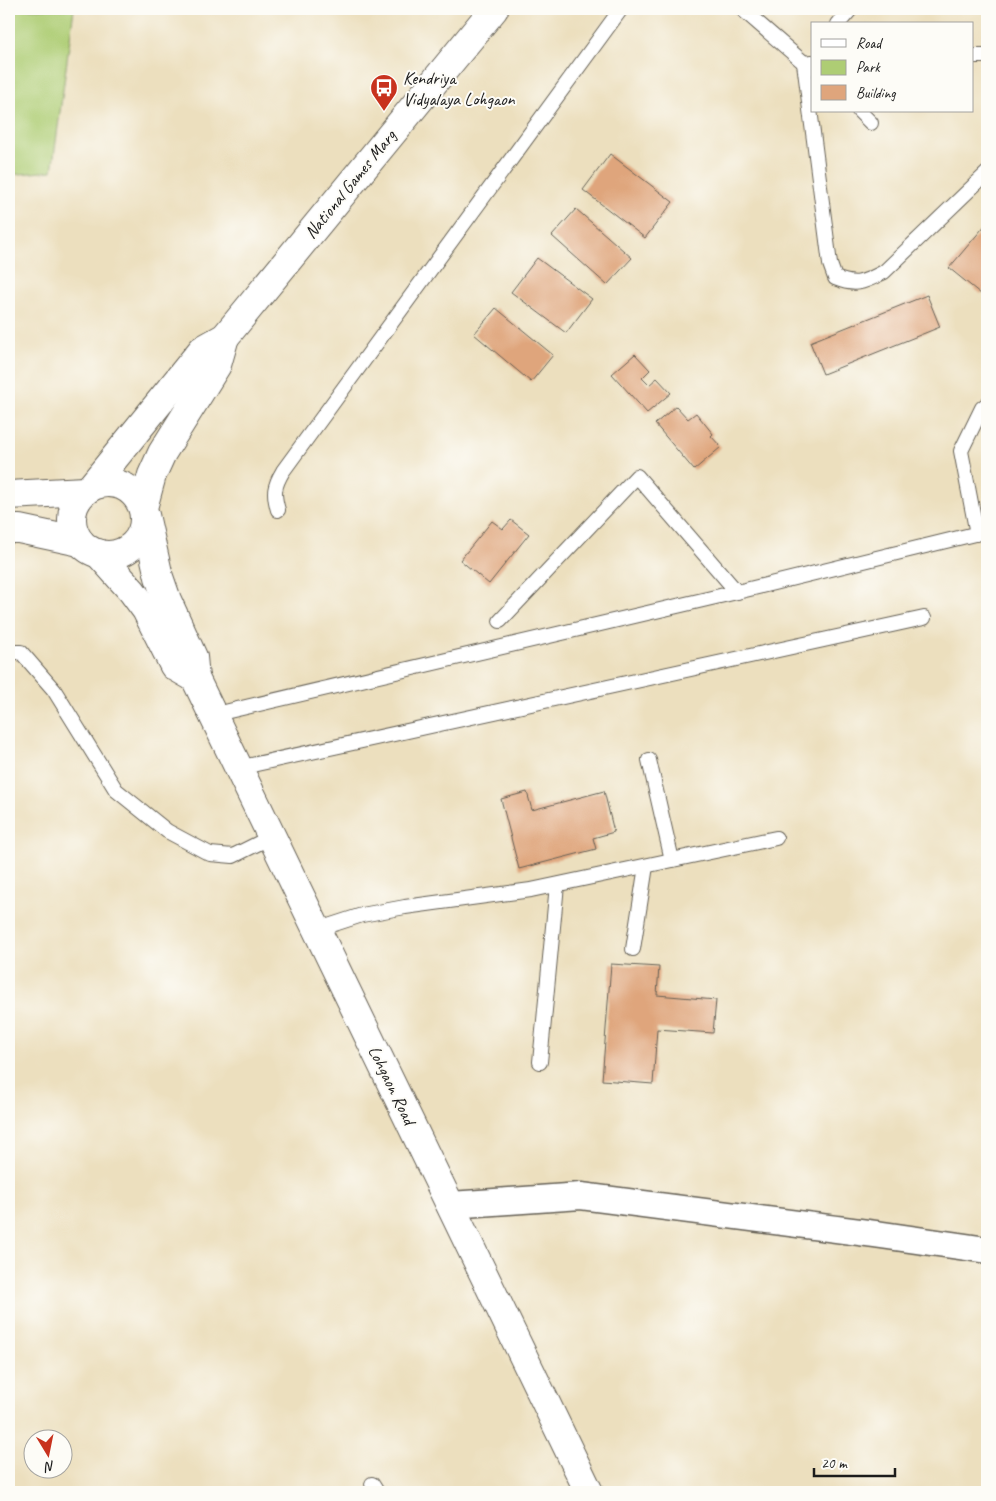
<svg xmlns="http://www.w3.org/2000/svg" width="996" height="1501" font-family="Caveat,sans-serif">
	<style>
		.green { fill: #aecd74; stroke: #657448 }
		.building { fill: #dfa57c }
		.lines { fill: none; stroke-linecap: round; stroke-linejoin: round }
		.lane-casing { stroke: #656055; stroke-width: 16 }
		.street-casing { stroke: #656055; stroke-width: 29 }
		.secondary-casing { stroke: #656055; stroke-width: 30 }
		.primary-casing { stroke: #656055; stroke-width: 30 }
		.lane { stroke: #fff; stroke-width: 14 }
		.street { stroke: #fff; stroke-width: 26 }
		.secondary { stroke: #fff; stroke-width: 28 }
		.primary { stroke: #fff; stroke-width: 28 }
		.labels { text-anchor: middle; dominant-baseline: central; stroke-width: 4; stroke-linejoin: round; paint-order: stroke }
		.poi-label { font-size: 18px; fill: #1c1c1c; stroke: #fdfcf7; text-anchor: start }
		.street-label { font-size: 18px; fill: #1c1c1c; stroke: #fdfcf7 }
	</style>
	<rect width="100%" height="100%" fill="#fdfcf7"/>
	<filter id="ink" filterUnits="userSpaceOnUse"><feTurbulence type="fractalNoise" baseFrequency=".02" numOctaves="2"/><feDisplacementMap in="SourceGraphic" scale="10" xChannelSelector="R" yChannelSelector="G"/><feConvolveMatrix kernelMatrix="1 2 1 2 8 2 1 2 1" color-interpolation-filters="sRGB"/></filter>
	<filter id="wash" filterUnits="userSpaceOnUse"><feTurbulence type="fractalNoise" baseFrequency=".0096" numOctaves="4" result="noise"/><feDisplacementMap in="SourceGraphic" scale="20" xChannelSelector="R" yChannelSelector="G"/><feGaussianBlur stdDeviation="1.12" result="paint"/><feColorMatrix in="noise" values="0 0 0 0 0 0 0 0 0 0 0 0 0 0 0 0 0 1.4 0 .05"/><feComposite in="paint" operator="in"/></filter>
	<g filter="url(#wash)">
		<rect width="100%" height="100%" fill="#ecdfbe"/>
		<path class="green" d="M9,9H74L52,171L9,175Z"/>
		<g id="blocks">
			<g class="building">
				<path d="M610,154L673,202L645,238L583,190Z"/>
				<path d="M576,209L632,258L607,285L552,236Z"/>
				<path d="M987,223V286L981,294L949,268Z"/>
				<path d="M537,258L592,299L566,333L511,292Z"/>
				<path d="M927,295L940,327L823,374L810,342Z"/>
				<path d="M496,308L553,355L531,382L474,334Z"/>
				<path d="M635,354L650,370L642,378L649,385L657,378L671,393L647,413L612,374Z"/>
				<path d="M676,406L688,419L696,413L713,434L711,436L721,447L694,470L655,424Z"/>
				<path d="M511,520L529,534L489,584L460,560L492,521L503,529Z"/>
				<path d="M604,791L614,832L593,838L596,849L519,869L501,799L527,792L532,810Z"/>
				<path d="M611,964L659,967L657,995L716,1000L713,1033L657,1029L653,1084L602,1080Z"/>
			</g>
		</g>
	</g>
	<g filter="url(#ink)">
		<use href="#blocks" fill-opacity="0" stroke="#656055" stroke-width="1"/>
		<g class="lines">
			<defs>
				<g id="lane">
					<path d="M742,9L810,68"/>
					<path d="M838,24L851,9"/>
					<path d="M972,56H987"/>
					<path d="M812,62L804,63L830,264L835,278C857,287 864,282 884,272L987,173"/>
					<path d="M859,111L871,123"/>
					<path d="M278,510C273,493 274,486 283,471L621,9"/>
					<path d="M977,534L961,451L982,408L987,404"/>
					<path d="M500,621L637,476L737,592"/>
					<path d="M9,652H21L54,690L116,790L167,831L210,854L233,856L271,837"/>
					<path d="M212,715L737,592L987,531"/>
					<path d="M649,760L672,860"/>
					<path d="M238,768L924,618"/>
					<path d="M316,930L362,915L405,907L531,890L776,838"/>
					<path d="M633,949L646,866"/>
					<path d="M540,1062L557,885"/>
					<path d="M372,1484L377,1492"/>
				</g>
				<path id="street" d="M450,1205L581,1196L875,1234L987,1250"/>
				<g id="secondary">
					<path d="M9,495L85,491"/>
					<path d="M9,529H19L80,542"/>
				</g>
				<g id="primary">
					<circle cx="108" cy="519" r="36"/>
					<path d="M91,487L202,350L225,337L494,9"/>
					<path d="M143,508L152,475L162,453L217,365L225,337"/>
					<path d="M145,515L159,577L167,600L193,657L195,678L589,1492"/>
					<path d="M98,553L132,591L146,610L174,666L195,678"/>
				</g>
			</defs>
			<use href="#lane" class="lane-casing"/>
			<use href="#street" class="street-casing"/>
			<use href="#secondary" class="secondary-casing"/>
			<use href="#primary" class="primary-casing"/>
			<use href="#lane" class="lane"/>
			<use href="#street" class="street"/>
			<use href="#secondary" class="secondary"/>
			<use href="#primary" class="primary"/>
		</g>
	</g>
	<defs>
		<symbol id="bus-pin" viewBox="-11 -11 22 30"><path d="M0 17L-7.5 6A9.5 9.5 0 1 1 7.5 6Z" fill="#c8321e" stroke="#fdfcf7"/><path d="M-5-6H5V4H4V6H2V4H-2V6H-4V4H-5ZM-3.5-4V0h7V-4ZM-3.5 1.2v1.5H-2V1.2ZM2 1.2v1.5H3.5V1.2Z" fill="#fff"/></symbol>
	</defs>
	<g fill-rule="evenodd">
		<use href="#bus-pin" x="368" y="72" width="32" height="43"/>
	</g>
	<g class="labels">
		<g class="poi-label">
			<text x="403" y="78">Kendriya<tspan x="403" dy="21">Vidyalaya Lohgaon</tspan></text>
		</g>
		<g class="street-label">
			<text transform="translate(350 184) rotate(-51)">National Games Marg</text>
			<text transform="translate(392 1085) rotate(64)">Lohgaon Road</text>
		</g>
	</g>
	<rect width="996" height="1501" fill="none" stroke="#fdfcf7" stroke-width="30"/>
	<rect x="811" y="22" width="162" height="90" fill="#fdfcf7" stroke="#a3a29f"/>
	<rect x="821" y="39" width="25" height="8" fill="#ffffff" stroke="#a3a29f"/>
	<text x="856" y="48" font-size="15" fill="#1c1c1c">Road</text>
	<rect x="821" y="60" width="25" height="15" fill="#aecd74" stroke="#a3a29f"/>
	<text x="856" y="72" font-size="15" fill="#1c1c1c">Park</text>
	<rect x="821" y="85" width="25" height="15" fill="#dfa57c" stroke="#a3a29f"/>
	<text x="856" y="98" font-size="15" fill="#1c1c1c">Building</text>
	<g transform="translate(48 1454) rotate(170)"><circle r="24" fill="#fdfcf7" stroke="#a3a29f"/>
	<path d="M0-4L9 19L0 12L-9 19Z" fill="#c8321e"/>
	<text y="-8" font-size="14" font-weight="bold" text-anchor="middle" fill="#1c1c1c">N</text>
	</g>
	<path d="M814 1468v8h81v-8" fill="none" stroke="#1c1c1c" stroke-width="2.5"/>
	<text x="821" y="1468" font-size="15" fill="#1c1c1c" stroke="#fdfcf7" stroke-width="4" paint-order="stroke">20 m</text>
</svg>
